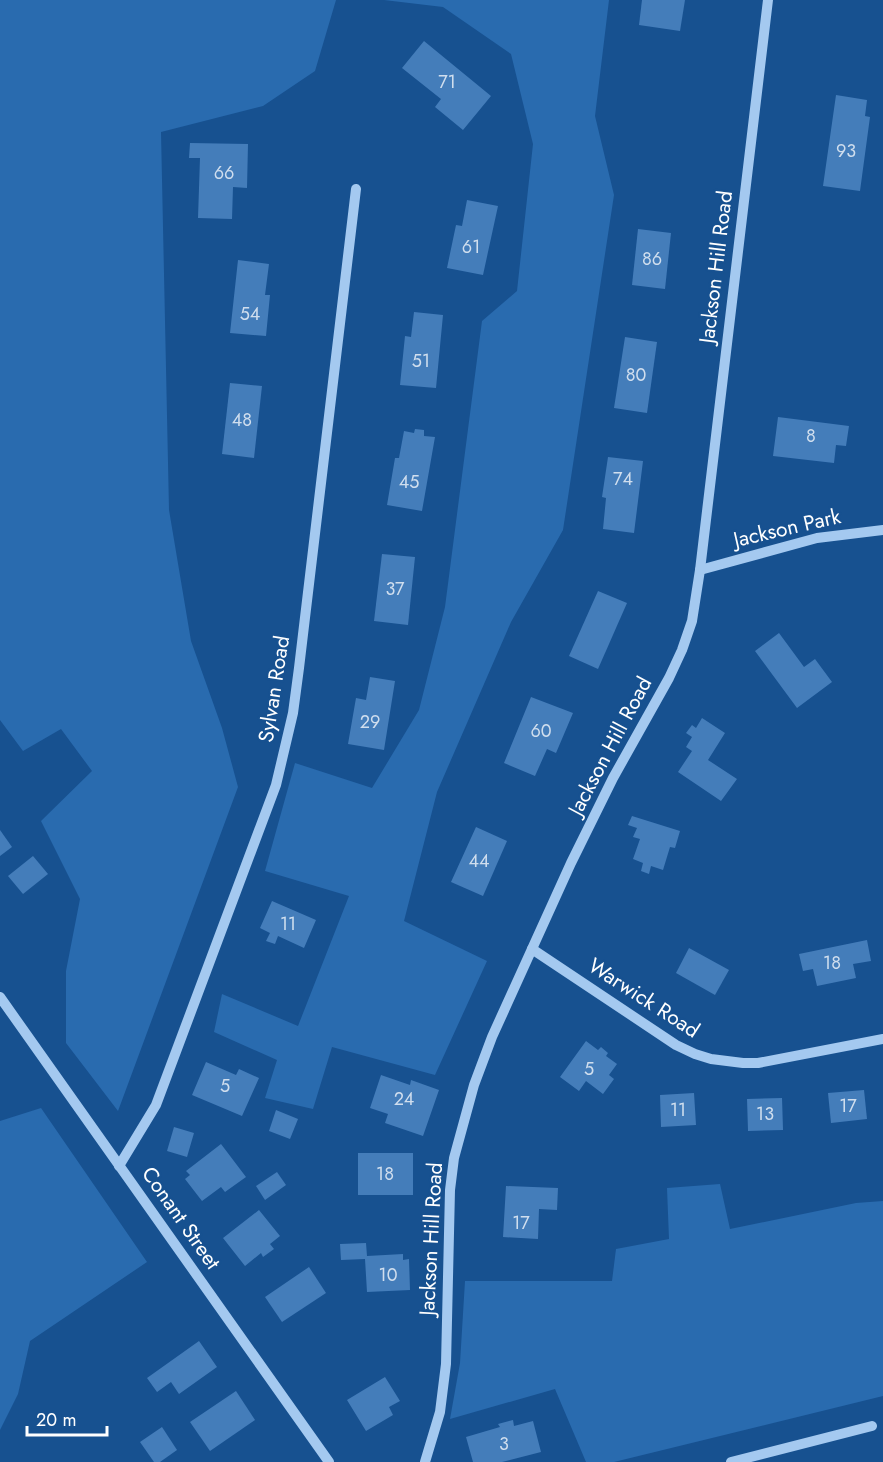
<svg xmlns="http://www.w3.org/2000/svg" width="883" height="1462" font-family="Jost,sans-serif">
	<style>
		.green { fill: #296baf }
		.building { fill: #447dba }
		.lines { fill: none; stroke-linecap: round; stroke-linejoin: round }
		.minor { stroke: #a4c9f0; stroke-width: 10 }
		.labels { text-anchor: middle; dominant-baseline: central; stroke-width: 4.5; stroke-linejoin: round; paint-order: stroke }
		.number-label { font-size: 18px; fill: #d0deee }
		.street-label { font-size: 21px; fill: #fff; stroke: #175190 }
	</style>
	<rect width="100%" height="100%" fill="#175190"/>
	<g class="green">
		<path d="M0,0H336L315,71L263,106L161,132L169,510L191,641L222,728L238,787L118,1111L66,1043V971L80,899L41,821L92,771L61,729L23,751L0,720Z"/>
		<path d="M384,0H609L595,116L614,195L563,530L511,622L437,792L404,921L487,961L435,1075L332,1047L313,1109L265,1098L277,1060L214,1032L222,994L298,1026L349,896L265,871L295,763L372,788L419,710L445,607L482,321L517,291L533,144L511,54L443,7Z"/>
		<path d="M41,1108L147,1262L30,1341L18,1394L0,1430V1121Z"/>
		<path d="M720,1184L730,1229L856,1203L883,1201V1396L614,1462H586L555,1389L450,1419L460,1363L465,1281H612L616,1249L669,1239L667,1188Z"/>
	</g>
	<g class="building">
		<path d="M642,0H685L680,31L639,25Z"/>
		<path d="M424,41L491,96L463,130L435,107L441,99L402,68Z"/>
		<path d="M836,95L867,100L865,116L870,117L860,191L823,186Z"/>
		<path d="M190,143L248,144L247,188L233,187L232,219L198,218L200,158H189Z"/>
		<path d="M467,200L498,206L483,275L447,268L456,225L462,226Z"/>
		<path d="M638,229L671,233L665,289L632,285Z"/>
		<path d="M238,260L269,264L265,295H270L266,336L230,333Z"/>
		<path d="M414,312L443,315L436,388L400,385L405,336L411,337Z"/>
		<path d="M625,337L657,342L647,413L614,408Z"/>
		<path d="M230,383L262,386L254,458L222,454Z"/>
		<path d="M778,417L849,426L846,446L836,445L834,463L773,456Z"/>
		<path d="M415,429L424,430V436L435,437L422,511L387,505L395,458H399L404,431L414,433Z"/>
		<path d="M608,457L643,461L634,533L603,529L606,498L602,497Z"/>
		<path d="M382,554L415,557L408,625L374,621Z"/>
		<path d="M598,591L627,603L598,669L569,656Z"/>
		<path d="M779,633L804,667L815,659L832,682L797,708L755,651Z"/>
		<path d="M370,677L395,681L384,750L348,744L356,698L366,700Z"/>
		<path d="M531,697L573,713L556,753L547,749L535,776L504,763Z"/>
		<path d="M702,718L725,733L708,760L737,779L721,801L678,772L692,751L686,747L692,737L686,733L692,725L696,728Z"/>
		<path d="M632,816L680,831L675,848L670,847L663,870L651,866L649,874L641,871L643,863L633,859L640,839L633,837L637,828L628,825Z"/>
		<path d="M476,827L507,841L483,896L451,882Z"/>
		<path d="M0,830L12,847L0,856Z"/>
		<path d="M33,856L48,874L23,894L8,876Z"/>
		<path d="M272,901L316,920L304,948L278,936L275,944L266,941L270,933L260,928Z"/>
		<path d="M867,940L871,961L853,964L856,978L817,986L813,969L803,971L799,954Z"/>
		<path d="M689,948L729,970L715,995L676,973Z"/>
		<path d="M586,1041L598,1050L601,1047L608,1053L606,1056L617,1064L609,1075L614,1079L603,1094L586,1081L579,1091L560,1077Z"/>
		<path d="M206,1062L236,1075L239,1069L259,1078L242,1116L192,1095Z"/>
		<path d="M381,1075L410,1085L411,1080L439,1090L423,1136L385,1123L388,1114L370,1108Z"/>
		<path d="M864,1090L867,1119L831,1123L828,1093Z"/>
		<path d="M694,1093L696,1125L661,1127L660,1095Z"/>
		<path d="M782,1098L783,1130L748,1131L747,1099Z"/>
		<path d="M276,1110L298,1119L290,1139L269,1131Z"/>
		<path d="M174,1127L194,1133L187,1157L167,1151Z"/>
		<path d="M221,1144L246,1177L225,1192L221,1187L202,1201L185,1179L190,1175L186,1171Z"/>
		<rect x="358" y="1153" width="55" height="42"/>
		<path d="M277,1172L286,1185L265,1200L256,1186Z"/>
		<path d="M506,1186L558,1188L557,1210L539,1209L538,1239L503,1237Z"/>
		<path d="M259,1210L280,1236L270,1244L274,1249L263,1257L261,1253L245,1266L223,1238Z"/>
		<path d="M366,1243L367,1256L403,1254V1260L409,1259L410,1290L367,1292L365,1259L341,1260L340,1244Z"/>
		<path d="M309,1267L326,1293L282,1322L265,1297Z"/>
		<path d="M199,1341L217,1367L179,1394L171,1382L157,1392L147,1378Z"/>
		<path d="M385,1377L400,1401L389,1407L393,1415L366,1431L347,1400Z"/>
		<path d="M236,1391L255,1420L210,1451L190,1422Z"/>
		<path d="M513,1420L514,1426L533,1421L541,1452L502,1462H473L466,1437L500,1427L498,1424Z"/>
		<path d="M162,1427L177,1450L160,1462H154L140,1442Z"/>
	</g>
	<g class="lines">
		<g class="minor">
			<path d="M700,570L817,538L883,530"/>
			<path d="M532,949L676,1045L695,1054L711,1059L743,1063H758L883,1039"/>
			<path d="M0,997L329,1462"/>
			<path d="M119,1166L156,1105L276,785L293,713L299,668L356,189"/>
			<path d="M425,1462L440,1412L446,1364L450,1190L454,1158L474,1085L492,1037L571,863L613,778L669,678L682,650L692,621L700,570L768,0"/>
			<path d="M731,1462L872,1426"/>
		</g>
	</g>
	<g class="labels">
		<g class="number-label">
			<text x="447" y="82">71</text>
			<text x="846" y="151">93</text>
			<text x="224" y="173">66</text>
			<text x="471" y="247">61</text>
			<text x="652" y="259">86</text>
			<text x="250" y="314">54</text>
			<text x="421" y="361">51</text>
			<text x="636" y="375">80</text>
			<text x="242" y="420">48</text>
			<text x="811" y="436">8</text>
			<text x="623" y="479">74</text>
			<text x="409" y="482">45</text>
			<text x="395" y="589">37</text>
			<text x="370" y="722">29</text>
			<text x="541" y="731">60</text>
			<text x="479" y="861">44</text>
			<text x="288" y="924">11</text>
			<text x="832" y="963">18</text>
			<text x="589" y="1069">5</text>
			<text x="225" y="1086">5</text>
			<text x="404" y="1099">24</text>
			<text x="848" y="1106">17</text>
			<text x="678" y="1110">11</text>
			<text x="765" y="1114">13</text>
			<text x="385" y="1174">18</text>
			<text x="521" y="1223">17</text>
			<text x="388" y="1275">10</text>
			<text x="504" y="1444">3</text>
		</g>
		<g class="street-label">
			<text transform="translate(716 267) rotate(-83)">Jackson Hill Road</text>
			<text transform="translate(787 528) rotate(-13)">Jackson Park</text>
			<text transform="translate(274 689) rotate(-81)">Sylvan Road</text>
			<text transform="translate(610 746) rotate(-62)">Jackson Hill Road</text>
			<text transform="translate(644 998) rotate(33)">Warwick Road</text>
			<text transform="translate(181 1218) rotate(55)">Conant Street</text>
			<text transform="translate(431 1239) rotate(-87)">Jackson Hill Road</text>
		</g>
	</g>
	<path d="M27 1426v9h80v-9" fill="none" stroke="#ffffff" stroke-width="3"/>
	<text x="36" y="1426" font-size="18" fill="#ffffff" stroke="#175190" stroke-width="4.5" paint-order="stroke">20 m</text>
</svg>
